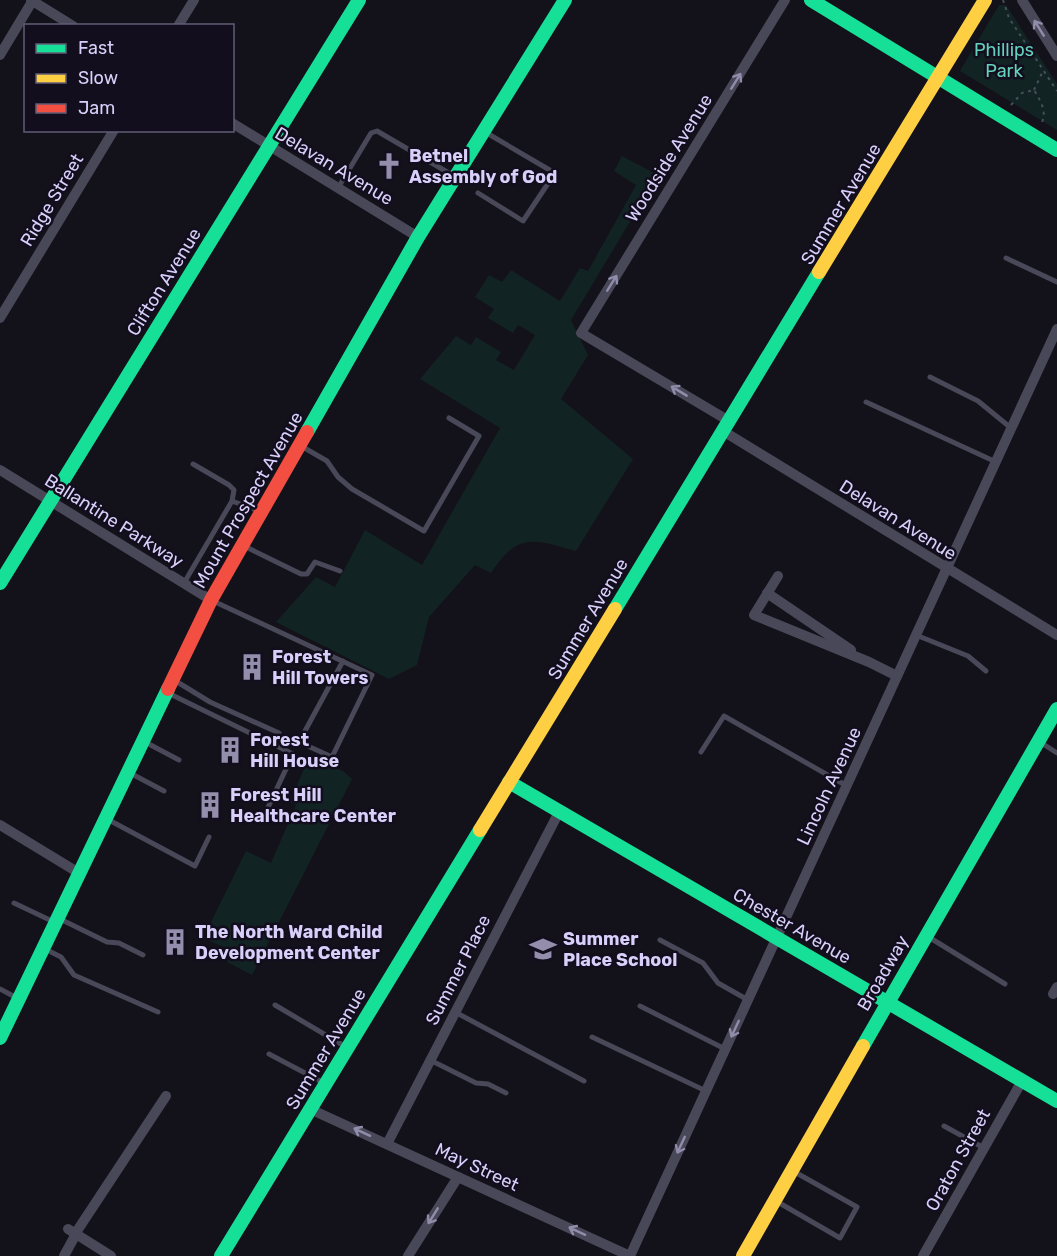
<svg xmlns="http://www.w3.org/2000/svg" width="1057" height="1256" font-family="Rubik,sans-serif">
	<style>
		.green { fill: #122324 }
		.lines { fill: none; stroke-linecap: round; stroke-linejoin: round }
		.path { stroke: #454e5a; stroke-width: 2; stroke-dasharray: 3 4.5; stroke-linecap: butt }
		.lane { stroke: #494859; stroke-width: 5 }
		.street { stroke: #494859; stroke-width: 10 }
		.fast { stroke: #16e098; stroke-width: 14 }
		.slow { stroke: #ffcf43; stroke-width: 14 }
		.jam { stroke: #f24e42; stroke-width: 14 }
		.oneway { stroke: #908caa }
		.labels { text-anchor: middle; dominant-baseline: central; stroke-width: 5; stroke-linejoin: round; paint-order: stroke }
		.park-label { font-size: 18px; fill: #65d1bd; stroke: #120e1d }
		.poi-label { font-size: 18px; font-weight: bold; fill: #d8d0fa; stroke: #120e1d; text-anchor: start }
		.street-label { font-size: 18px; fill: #d8d0fa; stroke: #120e1d }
	</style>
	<rect width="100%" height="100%" fill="#13121a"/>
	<g class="green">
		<path d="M999,5H1006L1057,84V130L960,71Z"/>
		<path d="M622,156L658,175L571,320L588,355L561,399L633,459L576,551C533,539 518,532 491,573L475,565L429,617L417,665L389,679L276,622L316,577L335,587L365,530L422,565L500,428L420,379L456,336L471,345L476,337L501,352L496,360L514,370L535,335L518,325L513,333L488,318L494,309L475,297L489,275L502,282L511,270L560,301L580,268L588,271L636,185L614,171Z"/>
		<path d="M310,756L343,771L352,779L252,975L227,962L232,951L203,938L246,851L271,863L296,805L289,802Z"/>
	</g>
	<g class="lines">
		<g class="path">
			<path d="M1003,0L1009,18L1057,91"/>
			<path d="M1034,90L1043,71"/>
			<path d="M1011,105L1022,93L1034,90C1040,100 1048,112 1041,124"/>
		</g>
		<g class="lane">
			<path d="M338,188L371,133L377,131L454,176"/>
			<path d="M478,193L523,221L551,179L553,172L485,132"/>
			<path d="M1006,258L1057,282"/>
			<path d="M930,377L978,401L1011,428"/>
			<path d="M866,402L996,462"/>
			<path d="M301,446L327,461L338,477L352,489L424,531L479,436L449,418"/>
			<path d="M193,464L229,485L234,490L232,501"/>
			<path d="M244,546L301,574H307L315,562L340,571"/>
			<path d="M184,583L232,501L259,511"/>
			<path d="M213,601L372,675L332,757L299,742L343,661"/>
			<path d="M916,635L968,656L986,671"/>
			<path d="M174,680L210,702L279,733"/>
			<path d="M168,693L293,754L264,816"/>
			<path d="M145,742L179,760"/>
			<path d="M1040,742L1057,753"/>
			<path d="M701,752L724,716L847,786"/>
			<path d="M130,773L164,791"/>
			<path d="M107,819L195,866L209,837"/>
			<path d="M14,903L54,922"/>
			<path d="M60,919L107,942L119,943L143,955"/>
			<path d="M927,936L1005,984"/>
			<path d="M660,940L703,963L718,983L748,1000"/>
			<path d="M45,949L61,957L74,975L158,1012"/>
			<path d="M0,989L17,998"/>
			<path d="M275,1005L346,1047"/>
			<path d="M640,1006L725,1049"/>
			<path d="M455,1012L584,1081"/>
			<path d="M592,1037L706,1091"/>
			<path d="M269,1054L324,1083"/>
			<path d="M430,1060L476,1083L488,1084L506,1093"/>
			<path d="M944,1126L984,1148"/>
			<path d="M776,1201L840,1238L857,1207L793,1171"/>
		</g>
		<g class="street">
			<path d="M31,0L73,26"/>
			<path d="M1022,0L1057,56"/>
			<path d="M178,26L194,0"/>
			<path d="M0,55L33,0"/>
			<path d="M232,123L418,237"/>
			<path d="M0,318L114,130"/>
			<path d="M729,421L581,333L785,0"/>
			<path d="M723,431L1057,635"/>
			<path d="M0,470L211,600"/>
			<path d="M778,576L754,615L869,662L897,676"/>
			<path d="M767,593L851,650"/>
			<path d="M0,825L79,873"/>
			<path d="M1053,994L1057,987"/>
			<path d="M310,1109L630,1256L1057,329"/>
			<path d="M387,1144L559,812"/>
			<path d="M68,1229L111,1256"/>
			<path d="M75,1234L166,1096"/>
			<path d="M64,1256L76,1234"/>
			<path d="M408,1256L458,1177"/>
			<path d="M923,1256L1022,1081"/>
		</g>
		<g class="fast">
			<path d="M811,0L1057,150"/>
			<path d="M307,432L418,237L565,0"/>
			<path d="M0,583L359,0"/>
			<path d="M615,609L819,272"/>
			<path d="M509,782L1057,1101"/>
			<path d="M0,1038L168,689"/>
			<path d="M863,1046L1057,709"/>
			<path d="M221,1256L480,830"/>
		</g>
		<g class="slow">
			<path d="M819,272L985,0"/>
			<path d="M480,830L615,609"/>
			<path d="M743,1256L863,1046"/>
		</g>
		<path class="jam" d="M168,689L211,600L307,432"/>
	</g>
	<defs><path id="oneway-shaft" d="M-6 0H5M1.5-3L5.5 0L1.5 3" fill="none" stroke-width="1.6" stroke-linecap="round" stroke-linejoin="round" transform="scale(1.5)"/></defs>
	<g class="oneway">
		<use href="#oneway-shaft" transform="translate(1039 28) rotate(-122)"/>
		<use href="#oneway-shaft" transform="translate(736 81) rotate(-58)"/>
		<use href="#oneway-shaft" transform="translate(612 283) rotate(-58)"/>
		<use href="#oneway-shaft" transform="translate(679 391) rotate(-149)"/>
		<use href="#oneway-shaft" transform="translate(735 1029) rotate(115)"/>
		<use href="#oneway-shaft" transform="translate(362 1132) rotate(-155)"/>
		<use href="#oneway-shaft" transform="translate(681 1145) rotate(115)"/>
		<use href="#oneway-shaft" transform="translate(433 1216) rotate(122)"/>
		<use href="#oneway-shaft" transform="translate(577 1231) rotate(-155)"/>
	</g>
	<defs>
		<symbol id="church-bare" viewBox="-9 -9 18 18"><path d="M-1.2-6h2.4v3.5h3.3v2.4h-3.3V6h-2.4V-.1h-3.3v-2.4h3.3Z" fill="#938eac" stroke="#120e1d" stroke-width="2.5" paint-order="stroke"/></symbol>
		<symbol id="building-bare" viewBox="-9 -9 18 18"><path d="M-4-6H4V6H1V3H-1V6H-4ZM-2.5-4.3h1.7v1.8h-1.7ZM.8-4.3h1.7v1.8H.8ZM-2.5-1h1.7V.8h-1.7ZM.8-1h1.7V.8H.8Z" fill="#938eac" stroke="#120e1d" stroke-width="2.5" paint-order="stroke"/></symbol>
		<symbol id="school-bare" viewBox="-9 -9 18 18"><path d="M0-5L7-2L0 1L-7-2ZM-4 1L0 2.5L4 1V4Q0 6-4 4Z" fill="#938eac" stroke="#120e1d" stroke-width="2.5" paint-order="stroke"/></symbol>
	</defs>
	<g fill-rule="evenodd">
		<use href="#church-bare" x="370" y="147" width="38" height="38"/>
		<use href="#building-bare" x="233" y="648" width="38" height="38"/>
		<use href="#building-bare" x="211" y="731" width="38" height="38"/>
		<use href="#building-bare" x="191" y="786" width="38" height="38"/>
		<use href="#building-bare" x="156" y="923" width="38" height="38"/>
		<use href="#school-bare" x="524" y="930" width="38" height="38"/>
	</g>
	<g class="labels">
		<g class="park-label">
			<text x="1004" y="50">Phillips<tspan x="1004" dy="21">Park</tspan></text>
		</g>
		<g class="poi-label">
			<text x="409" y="156">Betnel<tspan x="409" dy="21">Assembly of God</tspan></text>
			<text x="272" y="657">Forest<tspan x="272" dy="21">Hill Towers</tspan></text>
			<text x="250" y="740">Forest<tspan x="250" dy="21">Hill House</tspan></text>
			<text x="230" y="795">Forest Hill<tspan x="230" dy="21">Healthcare Center</tspan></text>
			<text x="195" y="932">The North Ward Child<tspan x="195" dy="21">Development Center</tspan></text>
			<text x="563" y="939">Summer<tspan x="563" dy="21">Place School</tspan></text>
		</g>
		<g class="street-label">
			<text transform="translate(669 158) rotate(-58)">Woodside Avenue</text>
			<text transform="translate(334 166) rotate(31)">Delavan Avenue</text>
			<text transform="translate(52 200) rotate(-59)">Ridge Street</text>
			<text transform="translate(841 204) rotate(-59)">Summer Avenue</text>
			<text transform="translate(164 282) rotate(-58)">Clifton Avenue</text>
			<text transform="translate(248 500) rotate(-60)">Mount Prospect Avenue</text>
			<text transform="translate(898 520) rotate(32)">Delavan Avenue</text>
			<text transform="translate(114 521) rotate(32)">Ballantine Parkway</text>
			<text transform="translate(588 619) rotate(-59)">Summer Avenue</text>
			<text transform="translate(829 786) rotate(-65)">Lincoln Avenue</text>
			<text transform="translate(792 926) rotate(30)">Chester Avenue</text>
			<text transform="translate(458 970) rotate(-63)">Summer Place</text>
			<text transform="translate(883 973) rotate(-60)">Broadway</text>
			<text transform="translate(326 1049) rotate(-59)">Summer Avenue</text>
			<text transform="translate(958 1160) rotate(-61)">Oraton Street</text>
			<text transform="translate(477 1167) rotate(25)">May Street</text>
		</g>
	</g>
	<rect x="24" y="24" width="210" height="108" fill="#120e1d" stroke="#615c75" stroke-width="1.5"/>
	<rect x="36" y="44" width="30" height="9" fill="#16e098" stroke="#615c75" stroke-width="1.5"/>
	<text x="78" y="54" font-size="18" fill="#d8d0fa">Fast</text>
	<rect x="36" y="74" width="30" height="9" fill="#ffcf43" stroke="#615c75" stroke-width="1.5"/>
	<text x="78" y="84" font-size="18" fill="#d8d0fa">Slow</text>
	<rect x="36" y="104" width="30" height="9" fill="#f24e42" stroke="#615c75" stroke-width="1.5"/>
	<text x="78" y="114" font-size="18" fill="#d8d0fa">Jam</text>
</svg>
